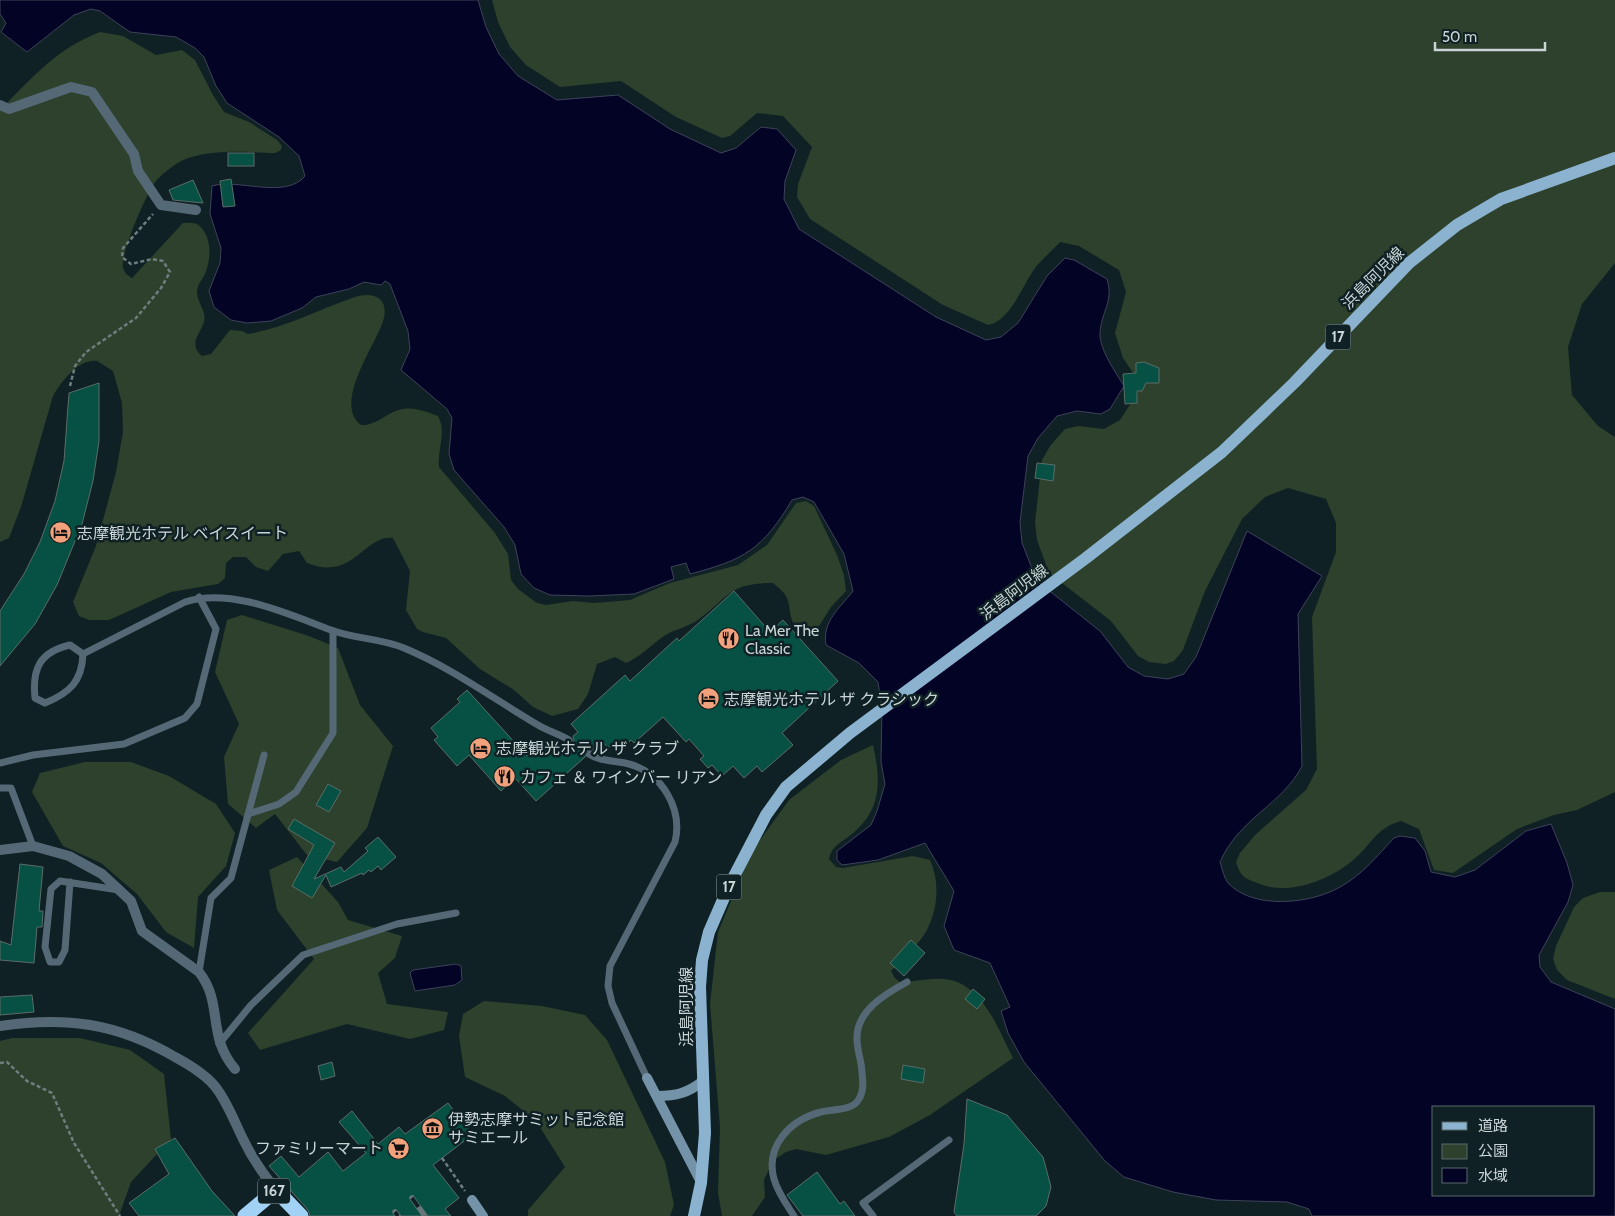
<svg xmlns="http://www.w3.org/2000/svg" width="1615" height="1216" font-family="Cabin,'Noto Sans JP',sans-serif">
	<style>
		.green { fill: #2d412c }
		.water { fill: #030325; stroke: #3e425a; fill-rule: evenodd }
		.building { fill: #065143; stroke: #5a6d68 }
		.lines { fill: none; stroke-linecap: round; stroke-linejoin: round }
		.path { stroke: #6f7d7f; stroke-width: 2.5; stroke-dasharray: 4 2.5; stroke-linecap: butt }
		.lane { stroke: #556876; stroke-width: 7 }
		.street { stroke: #556876; stroke-width: 10 }
		.secondary { stroke: #7493a9; stroke-width: 10 }
		.primary { stroke: #8bb3d0; stroke-width: 12 }
		.highway { stroke: #a1d1f5; stroke-width: 15 }
		.rail-casing { stroke: #687679; stroke-width: 5.5 }
		.rail { stroke: #0f2124; stroke-width: 4; stroke-dasharray: 11; stroke-linecap: butt }
		.labels { text-anchor: middle; dominant-baseline: central; stroke-width: 5; stroke-linejoin: round; paint-order: stroke }
		.shield { fill: #0f2124; stroke: #919ea1; stroke-width: 1 }
		.shield-label { font-size: 15px; font-weight: bold; fill: #c9d4d6 }
		.street-label { font-size: 16px; fill: #c9d4d6; stroke: #0f2124 }
		.poi-label { font-size: 16px; fill: #c9d4d6; stroke: #0f2124; text-anchor: start }
	</style>
	<rect width="100%" height="100%" fill="#0f2124"/>
	<g class="green">
		<path d="M492,0H1615V263L1582,304L1568,347L1572,395L1598,426L1615,437V792L1577,810L1554,815L1517,829L1453,873L1434,870L1419,829L1401,821C1374,829 1372,845 1352,861C1331,879 1291,895 1263,885C1247,879 1241,879 1236,862L1240,853L1255,835L1306,790L1317,769L1312,617L1336,552V523L1326,499L1288,488L1265,497L1242,519L1205,591L1183,650L1174,661L1166,664L1149,662L1138,656L1111,621L1049,573L1037,540L1035,522L1042,460L1050,446L1065,429L1078,426L1104,429L1120,420L1142,386L1123,358L1115,333L1126,292L1119,270L1079,246L1060,242C1052,251 1042,259 1035,268C1022,286 1011,320 988,325L943,305L810,219L797,197L798,184L812,147L783,116L757,113L730,136L722,138L676,117L621,81L560,87L526,65L510,47L498,22Z"/>
		<path d="M100,32L123,36L156,55L182,50L195,60L213,95L224,112L249,122L277,140L282,146L281,150L275,153C247,152 201,148 176,164C170,168 161,175 156,181C146,194 121,252 123,267C124,273 127,275 132,278L183,223C194,222 200,223 205,233C212,246 210,261 205,274C202,280 197,285 197,292C197,303 207,311 204,322C200,334 188,344 202,356L211,354L230,330L242,331L248,334C287,327 315,311 352,298C373,290 392,298 382,324C374,347 333,404 361,425C377,426 388,411 403,409C415,407 427,412 438,416C447,432 437,450 439,467L495,533L508,554L511,580L518,589L537,603L546,605L573,601L594,603L630,600L670,583L738,565L767,545L796,503L806,501L814,506L837,555L844,575L846,591L831,607L819,626L807,630L797,628C789,619 791,612 788,601C786,593 779,588 773,583C729,583 730,596 699,619C689,627 675,629 664,636C651,645 640,657 626,663L615,657L597,664L588,694L578,709L552,716L533,707L514,690L480,669L446,638L423,632L417,629L406,610L410,571L393,538C364,534 354,582 307,563L299,551L283,554L268,571L256,567L246,557H233L226,563L225,578L218,584L171,592L109,620H89L79,616L73,602L96,546L116,472L123,432L122,403L113,371L97,361C78,359 62,381 53,396L21,507L9,538L0,542V110C32,78 57,48 100,32Z"/>
		<path d="M242,615L309,636L338,648L360,705L393,746L367,828L337,862L307,855L275,814L256,828L228,804L224,757L239,724L215,672L227,620Z"/>
		<path d="M873,745C881,780 882,810 852,834C842,842 831,846 829,859L836,867L843,868L913,856L930,860C940,882 938,908 927,930C919,945 902,959 891,971L895,978L901,983C915,981 929,978 944,979C982,982 998,1029 1013,1058L930,1115L889,1137L826,1155L796,1149L786,1152L773,1161L764,1180L765,1197L752,1216H722L718,1193L720,1127L710,1004L718,932L752,851L789,800L841,760Z"/>
		<path d="M85,762H131L169,776L216,804L235,833L226,866L198,897L194,948L166,932L137,894L101,863L63,846L32,792L40,773Z"/>
		<path d="M297,857L338,902L348,920L402,936L395,958L378,973L387,1004L448,1012L444,1030L410,1039L347,1024L260,1050L248,1033L314,959L277,910L269,870Z"/>
		<path d="M1600,892H1615V999L1567,980L1557,970L1553,959L1556,946L1574,907L1583,898Z"/>
		<path d="M484,1001L542,1006L585,1015L607,1040L665,1162L674,1205L670,1216H528V1210L565,1167L536,1121L505,1096L465,1077L459,1036L463,1014Z"/>
		<path d="M12,1038H80L130,1050L164,1074L171,1139L131,1182L119,1216H0V1041Z"/>
	</g>
	<g class="water">
		<path d="M0,0H478L486,27L499,54L518,76L557,100L618,95L670,129L721,153L736,148L761,127L777,129L796,150L785,181L784,199L799,229L936,317L986,340L1001,337L1018,323L1047,276L1065,258L1074,260L1107,279C1114,302 1101,312 1100,333C1099,349 1116,373 1124,386L1110,409L1101,414L1077,411L1057,416L1038,438L1028,456L1020,522L1022,543L1037,581L1100,631L1128,667L1144,676L1168,679L1184,674L1196,657L1247,531L1322,576L1298,614L1302,766C1282,805 1239,818 1220,862C1222,868 1224,878 1228,883C1253,910 1311,904 1340,887C1362,875 1377,856 1394,838L1400,836L1415,838L1425,851L1431,872L1455,877L1475,870L1526,831L1551,824L1567,863L1573,885L1568,902L1539,955L1540,967L1551,982L1615,1009V1216H1312L1309,1209L1287,1202L1216,1200L1173,1192L1124,1177L1105,1161L1024,1062L1008,1033L1001,1011L1010,1007L990,963L954,950L944,926L954,891L925,843L878,860L842,865L837,860V851L871,825L877,811L885,784L881,762L882,708L878,682L859,663L826,645C822,621 840,608 853,591L844,554L814,502L803,497L792,500C763,549 744,560 690,574L686,563L671,567L674,579L634,594L589,596L550,595L534,588L521,574L515,545L504,527L454,470L449,454L452,418L447,409L401,370L410,349L408,331L390,284L385,281L381,285L364,282L349,289L316,297L302,308L271,321L247,323L231,320L214,307L209,291L220,263L221,248L210,214L212,186C238,178 285,200 305,176L299,156L279,137L227,103L216,86L204,57L195,48L176,37L130,32L100,11L91,9L74,15L27,52L1,32L6,23L0,14ZM1434,1107H1594V1195H1434Z"/>
		<path d="M456,964L461,966L462,980L455,985L415,991L410,973L413,970Z"/>
	</g>
	<g class="building">
		<rect x="228" y="153" width="26" height="13"/>
		<path d="M231,179L235,206L223,207L220,181Z"/>
		<path d="M193,180L203,203L173,200L169,190Z"/>
		<path d="M1144,362L1159,368V383H1146L1142,391H1137V403L1125,404L1123,374L1136,373V363Z"/>
		<path d="M99,383V441L93,481L82,524L57,585L35,624L0,666V611L24,574L40,542L55,501L64,461L69,393Z"/>
		<path d="M1037,463L1055,465L1053,481L1035,478Z"/>
		<path d="M734,591L770,632L783,620L838,681L782,733L793,745L762,772L757,766L744,778L733,766L722,776L712,765L708,768L700,759L704,756L689,739L686,742L663,717L634,743L631,740L624,747L617,740L608,748L602,741L593,750H586L585,757L536,801L515,778L501,791L469,755L457,766L434,740L438,737L431,728L460,702L457,699L467,690L527,756L544,741L555,753L565,744L571,745L574,740L573,736L578,732L571,724L625,675L630,681L677,638L679,641Z"/>
		<path d="M328,784L341,791L329,812L316,805Z"/>
		<path d="M294,819L335,843L314,879L341,867L344,872L368,851L365,848L378,837L396,857L381,870L378,866L371,872L369,870L363,875L362,873L331,887L326,875L312,898L292,886L314,845L288,829Z"/>
		<path d="M20,864L43,867L39,911H43L42,927H37L34,963L0,960V941L11,945Z"/>
		<path d="M911,940L925,953L904,976L890,963Z"/>
		<path d="M973,989L985,999L977,1009L965,999Z"/>
		<path d="M32,995L34,1012L0,1015V997Z"/>
		<path d="M332,1062L335,1076L321,1080L318,1066Z"/>
		<path d="M903,1065L925,1069L923,1083L901,1079Z"/>
		<path d="M967,1099L1007,1115L1043,1157L1051,1187L1046,1206L1036,1216H957L954,1212L964,1144Z"/>
		<path d="M448,1103L472,1135L433,1165L459,1198L445,1209L451,1216H310L308,1210L269,1166L281,1156L299,1177L328,1152L343,1171L366,1153L339,1122L352,1111L378,1144L399,1127L405,1134Z"/>
		<path d="M175,1138L212,1191L235,1216H139L129,1203L169,1174L155,1149Z"/>
		<path d="M817,1172L840,1204L844,1201L855,1216H803L787,1195Z"/>
	</g>
	<g class="lines">
		<g class="path">
			<path d="M70,386L75,366L86,352L136,318L161,288L170,272L163,261L152,259L131,264L122,257L123,248L153,214"/>
			<path d="M0,1063L7,1062L27,1081L52,1093L74,1143L120,1216"/>
			<path d="M442,1158L465,1191"/>
		</g>
		<g class="lane">
			<path d="M83,654L70,645C40,652 32,668 35,698L45,703C70,693 82,681 83,654L185,602C230,587 288,614 331,630C354,639 380,638 404,648C452,668 494,699 538,725C548,731 559,734 569,740"/>
			<path d="M589,754C601,762 614,760 629,764C662,773 683,809 675,842L610,966L608,986L612,1003L647,1078"/>
			<path d="M0,763L33,755L124,744L185,718L197,704L216,629L199,597"/>
			<path d="M0,788H11L33,846"/>
			<path d="M248,814L279,804L296,792L333,733V631"/>
			<path d="M70,882L65,950L59,962H50L45,947L51,889L60,881L119,890"/>
			<path d="M199,972L211,898L231,878L264,755"/>
			<path d="M219,1044L251,1005L303,955L397,924L456,913"/>
			<path d="M794,1216C787,1205 778,1193 774,1179C765,1146 790,1120 821,1112C832,1109 853,1111 859,1099C864,1091 863,1082 862,1073C862,1062 857,1051 857,1039C856,1011 885,994 907,982"/>
			<path d="M873,1216L863,1203L949,1140"/>
		</g>
		<g class="street">
			<path d="M0,105L9,109L71,87L92,92L134,154L138,171L161,205L196,210"/>
			<path d="M0,850L33,846L69,856L102,874L131,901L142,931L199,972C224,1004 206,1035 235,1069"/>
			<path d="M0,1026C65,1016 117,1023 175,1057C190,1065 207,1075 217,1089C228,1104 235,1123 243,1139C252,1158 263,1174 276,1190"/>
		</g>
		<g class="secondary">
			<path d="M647,1078L701,1182"/>
			<path d="M657,1096C676,1096 688,1093 703,1081"/>
			<path d="M472,1200L483,1216"/>
		</g>
		<path class="primary" d="M694,1216L701,1183L705,1133L700,987L702,960L709,932L729,886L766,815L786,787L850,733L1086,558L1222,452L1294,383L1409,263L1457,225L1501,199L1615,158"/>
		<path class="highway" d="M245,1216L276,1190L301,1216"/>
		<defs>
			<g id="rail">
				<path d="M412,1198L425,1216"/>
				<path d="M395,1212L398,1216"/>
			</g>
		</defs>
		<use href="#rail" class="rail-casing"/>
		<use href="#rail" class="rail"/>
	</g>
	<defs>
		<symbol id="hotel-disc" viewBox="-11 -11 22 22"><circle r="9.5" fill="#f1a17b" stroke="#0f2124"/><path d="M-6-4.5h1.5V1H6V5H4.5V3h-9V5H-6ZM-4 0a1.8 1.8 0 1 1 3.6 0ZM.5 0V-2.5h3Q6-2.5 6 0Z" fill="#111"/></symbol>
		<symbol id="restaurant-disc" viewBox="-11 -11 22 22"><circle r="9.5" fill="#f1a17b" stroke="#0f2124"/><path d="M-5-6h1v4h1v-4h1v4h1v-4h1v5L-1.5 .5V6h-2V.5L-5-1ZM5-6V6H3V1.5H1.5Q1.5-4 5-6Z" fill="#111"/></symbol>
		<symbol id="museum-disc" viewBox="-11 -11 22 22"><circle r="9.5" fill="#f1a17b" stroke="#0f2124"/><path d="M0-6L6-3V-2H-6V-3ZM-5-1h2V3h-2ZM-1-1h2V3h-2ZM3-1h2V3H3ZM-6 4H6V6H-6Z" fill="#111"/></symbol>
		<symbol id="supermarket-disc" viewBox="-11 -11 22 22"><circle r="9.5" fill="#f1a17b" stroke="#0f2124"/><path d="M-6-5.5h2.5l.6 2H6L4.5 2H-2.5L-4.4-4H-6ZM-1.5 3.2a1.3 1.3 0 1 0 .1 0ZM3 3.2a1.3 1.3 0 1 0 .1 0Z" fill="#111"/></symbol>
	</defs>
	<g fill-rule="evenodd">
		<use href="#hotel-disc" x="48" y="520" width="25" height="25"/>
		<use href="#restaurant-disc" x="716" y="626" width="25" height="25"/>
		<use href="#hotel-disc" x="696" y="686" width="25" height="25"/>
		<use href="#hotel-disc" x="468" y="736" width="25" height="25"/>
		<use href="#restaurant-disc" x="492" y="764" width="25" height="25"/>
		<use href="#museum-disc" x="420" y="1116" width="25" height="25"/>
		<use href="#supermarket-disc" x="386" y="1136" width="25" height="25"/>
	</g>
	<g class="labels">
		<g class="shield">
			<rect x="1325.5" y="324.5" width="25" height="25" rx="4"/>
			<rect x="716.5" y="874.5" width="25" height="25" rx="4"/>
			<rect x="258" y="1178.5" width="32" height="25" rx="4"/>
		</g>
		<g class="shield-label">
			<text x="1338" y="337">17</text>
			<text x="729" y="887">17</text>
			<text x="274" y="1191">167</text>
		</g>
		<g class="street-label">
			<text transform="translate(1373 278) rotate(-45)">浜島阿児線</text>
			<text transform="translate(1014 592) rotate(-37)">浜島阿児線</text>
			<text transform="translate(686 1007) rotate(-90)">浜島阿児線</text>
		</g>
		<g class="poi-label">
			<text x="77" y="533">志摩観光ホテル ベイスイート</text>
			<text x="745" y="630">La Mer The<tspan x="745" dy="18">Classic</tspan></text>
			<text x="724" y="699">志摩観光ホテル ザ クラシック</text>
			<text x="496" y="748">志摩観光ホテル ザ クラブ</text>
			<text x="520" y="777">カフェ ＆ ワインバー リアン</text>
			<text x="448" y="1119">伊勢志摩サミット記念館<tspan x="448" dy="18">サミエール</tspan></text>
			<text x="383" y="1148" text-anchor="end">ファミリーマート</text>
		</g>
	</g>
	<rect x="1432" y="1106" width="162" height="90" fill="#0f2124" stroke="#59696b"/>
	<rect x="1442" y="1122" width="25" height="8" fill="#8bb3d0" stroke="#59696b"/>
	<text x="1478" y="1131" font-size="15" fill="#c9d4d6">道路</text>
	<rect x="1442" y="1144" width="25" height="15" fill="#2d412c" stroke="#59696b"/>
	<text x="1478" y="1156" font-size="15" fill="#c9d4d6">公園</text>
	<rect x="1442" y="1168" width="25" height="15" fill="#030325" stroke="#59696b"/>
	<text x="1478" y="1181" font-size="15" fill="#c9d4d6">水域</text>
	<path d="M1435 42v8h110v-8" fill="none" stroke="#c9d4d6" stroke-width="2.5"/>
	<text x="1442" y="42" font-size="15" fill="#c9d4d6" stroke="#0f2124" stroke-width="4" paint-order="stroke">50 m</text>
</svg>
